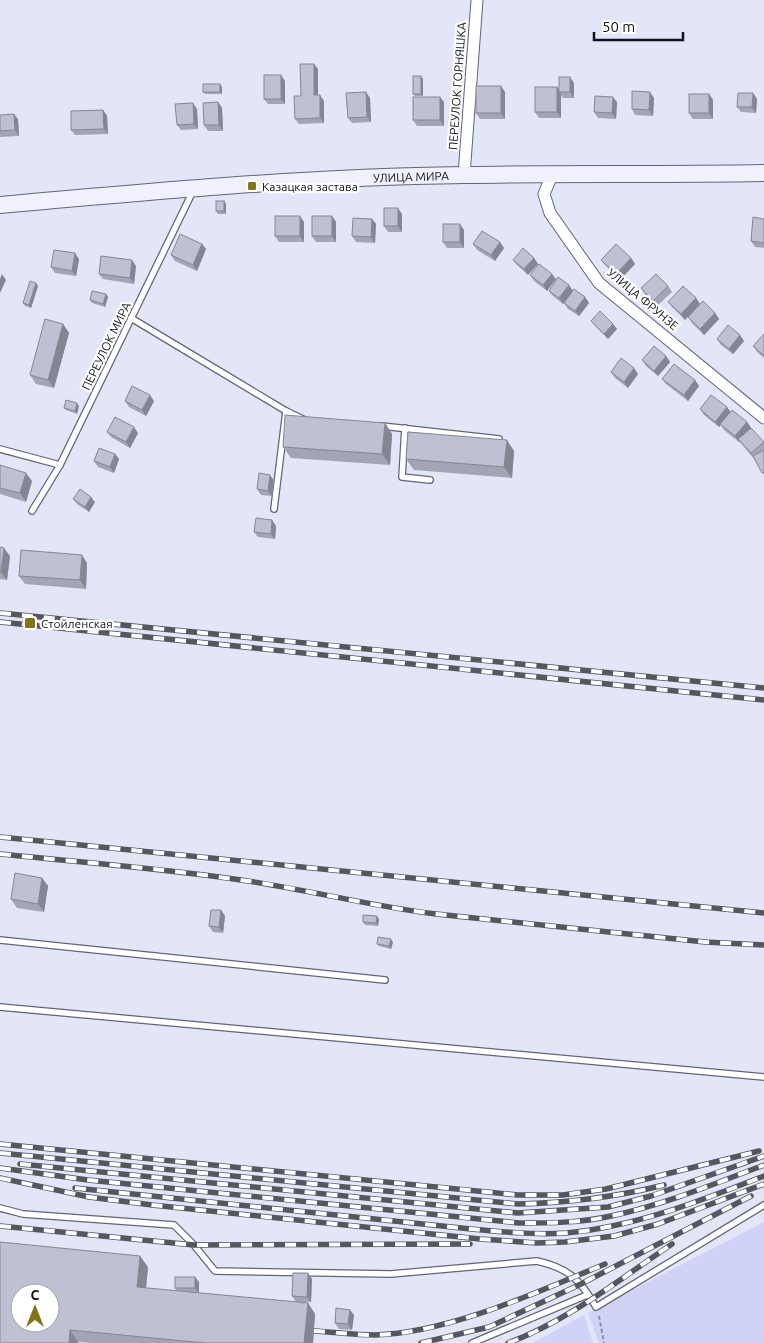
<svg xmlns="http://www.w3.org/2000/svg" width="764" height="1343" font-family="Ubuntu,sans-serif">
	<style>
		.green { fill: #d0d3f8 }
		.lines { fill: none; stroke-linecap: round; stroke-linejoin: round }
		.lane-casing { stroke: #636576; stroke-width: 8 }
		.street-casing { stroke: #636576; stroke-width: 13 }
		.secondary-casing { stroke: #636576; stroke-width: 18 }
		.path { stroke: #8c8d9b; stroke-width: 2; stroke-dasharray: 4 2.5; stroke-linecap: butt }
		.lane { stroke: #fff; stroke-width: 5.5 }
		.street { stroke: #fff; stroke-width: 11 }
		.secondary { stroke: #f0f1fd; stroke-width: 16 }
		.rail-casing { stroke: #545660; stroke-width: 5.5 }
		.rail { stroke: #fff; stroke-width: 4; stroke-dasharray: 11; stroke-linecap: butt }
		.wall { fill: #a3a5b5 }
		.shaded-wall { fill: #858694 }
		.building { fill: #bec0d3; stroke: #858694; fill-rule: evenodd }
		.poi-dot { fill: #817518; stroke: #fff; stroke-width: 2 }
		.labels { text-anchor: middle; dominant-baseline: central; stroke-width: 4.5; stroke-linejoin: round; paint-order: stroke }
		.street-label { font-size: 12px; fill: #12131a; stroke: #fff }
		.poi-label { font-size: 12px; fill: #12131a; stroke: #fff; text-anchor: start }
	</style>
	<rect width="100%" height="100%" fill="#e3e5f8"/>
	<g class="green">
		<path d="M764,1222V1343H599L588,1313Z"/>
		<path d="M584,1315L593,1343H533Z"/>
	</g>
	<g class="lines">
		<defs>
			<g id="lane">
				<path d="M131,318L286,411L303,419"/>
				<path d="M382,426L499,439"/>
				<path d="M405,428L402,477L430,480"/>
				<path d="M0,449L60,465"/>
				<path d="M274,509L286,411"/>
				<path d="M32,511L60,465L193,191"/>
				<path d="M0,940L385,980"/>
				<path d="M0,1007L764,1077"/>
				<path d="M0,1208L23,1214L174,1225L194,1245L215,1271L391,1274L537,1261C568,1268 580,1279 596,1307L764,1205"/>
				<path d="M472,1343L587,1295"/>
			</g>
			<g id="street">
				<path d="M464,175L477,0"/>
				<path d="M552,175L544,194L550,213L599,283L764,418"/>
			</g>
			<g id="secondary">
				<path id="s1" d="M0,205C154,191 309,177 464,175C564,173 664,175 764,173"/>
			</g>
		</defs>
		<use href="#lane" class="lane-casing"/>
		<use href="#street" class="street-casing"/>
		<use href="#secondary" class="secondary-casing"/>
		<path class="path" d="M599,1316L604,1343"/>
		<use href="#lane" class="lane"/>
		<use href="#street" class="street"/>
		<use href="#secondary" class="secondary"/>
		<defs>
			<g id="rail">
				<path d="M0,613L764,688"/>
				<path d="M0,622L764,700"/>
				<path d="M0,837L764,913"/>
				<path d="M0,854C78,862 156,868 234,879C302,888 368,906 436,914L705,942L764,945"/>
				<path d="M0,1144L518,1195H563L606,1189L759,1151"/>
				<path d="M0,1153L518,1204C568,1203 616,1197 664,1185"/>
				<path d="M20,1164L518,1213L608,1207L651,1196L764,1156"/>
				<path d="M0,1168L88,1180L519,1223C549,1223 580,1223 611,1216C663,1205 714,1184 764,1165"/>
				<path d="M0,1178L89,1197L152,1205L480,1239L537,1243L565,1242L614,1236L658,1224L764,1184"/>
				<path d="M75,1188L471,1229C502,1232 534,1235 566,1233C635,1227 700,1201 764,1176"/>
				<path d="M0,1226L194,1245L470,1244"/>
				<path d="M314,1331C334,1332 355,1335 375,1335C449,1333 537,1292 605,1264"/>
				<path d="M421,1343L489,1327L581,1284L751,1196"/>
				<path d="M508,1343C568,1321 620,1279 672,1244"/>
			</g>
		</defs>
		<use href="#rail" class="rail-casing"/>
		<use href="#rail" class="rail"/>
	</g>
	<g class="wall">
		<path d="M314,64L318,69V95L324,101V123L299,124L295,119L301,96Z"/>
		<path d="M421,76L423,79V96H415L413,94Z"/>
		<path d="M285,81V104H268L264,99Z"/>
		<path d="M574,83V98H563L561,95V118H539L535,112L557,87L559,90Z"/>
		<path d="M220,84L222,87V94H205L203,92Z"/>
		<path d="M505,92V119H480L476,113Z"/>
		<path d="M753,93L757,99L756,113L741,112L737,107Z"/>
		<path d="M709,94L713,100V119H693L689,113Z"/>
		<path d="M370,98L371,122L352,123L348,118Z"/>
		<path d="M654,98L653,116L635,115L632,109Z"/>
		<path d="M218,102L222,108L223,131H208L204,125Z"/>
		<path d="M444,102V126H417L413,120Z"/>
		<path d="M617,102L616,119L598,118L594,112Z"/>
		<path d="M197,109L198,129L181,130L177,125Z"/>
		<path d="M103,110L107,116L108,134L75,135L71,130Z"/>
		<path d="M0,115L18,119L19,136L0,137Z"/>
		<path d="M224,201L226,204V214H218L216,211Z"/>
		<path d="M402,214V232H388L384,226Z"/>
		<path d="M332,216L336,222V242H316L312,236Z"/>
		<path d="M372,219L376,224L375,243L356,242L352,236Z"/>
		<path d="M764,219V248L755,247L751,241Z"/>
		<path d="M304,222V242H279L275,236Z"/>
		<path d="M464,230V248H447L443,242Z"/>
		<path d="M202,244L206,249L197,271L175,261L171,255Z"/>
		<path d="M473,244L504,248L495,261L477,250Z"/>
		<path d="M534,258L538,264L528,275L517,265L513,260Z"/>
		<path d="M631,258L635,264L620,280L605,265L601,260Z"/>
		<path d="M79,259L76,276L55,273L51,267Z"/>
		<path d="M136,266L134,284L103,279L99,274Z"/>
		<path d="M530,275L556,279L547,291L534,281Z"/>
		<path d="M36,283L38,286L31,308L25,306L23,303Z"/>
		<path d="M668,286L672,292L657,306L645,294L641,288Z"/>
		<path d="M549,291H573L563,304L553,296Z"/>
		<path d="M108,297L105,307L92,303L90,300Z"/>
		<path d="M585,297L589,303L579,316L568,309L564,303Z"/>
		<path d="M696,298L700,304L685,320L672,307L668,302Z"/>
		<path d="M715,313L719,319L704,335L692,323L688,317Z"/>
		<path d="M591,321L613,324L617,329L608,339L595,326Z"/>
		<path d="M63,324L69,333L54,388L36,384L30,375Z"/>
		<path d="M764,334V358L757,352L753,346Z"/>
		<path d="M740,335L744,341L733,354L721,345L717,339Z"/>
		<path d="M666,356L670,362L658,376L646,366L642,360Z"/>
		<path d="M611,372L638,374L628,388L615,378Z"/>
		<path d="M662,379L695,380L699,386L688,401L666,384Z"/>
		<path d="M125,401H154L146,416L129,407Z"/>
		<path d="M79,406L77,414L66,410L64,408Z"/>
		<path d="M727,407L730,412L747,422L751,428L764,443V475L754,459L740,442H739L724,430L721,425L719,427L704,415L700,409Z"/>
		<path d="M385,423L392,434L390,465L291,458L283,447Z"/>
		<path d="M107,432L138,433L130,448L111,437Z"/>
		<path d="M514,451L512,478L414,470L406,459Z"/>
		<path d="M115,454L119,459L114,473L98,467L94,461Z"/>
		<path d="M0,465L32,481L26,502L0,494Z"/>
		<path d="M270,475L274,481L272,496L261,495L257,489Z"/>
		<path d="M73,499L95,502L89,512L77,504Z"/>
		<path d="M276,526L275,539L258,537L254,532Z"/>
		<path d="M0,547L10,556L7,580L0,579Z"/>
		<path d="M87,563L86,589L25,584L19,576Z"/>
		<path d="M42,878L48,886L44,912L17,908L11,899Z"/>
		<path d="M221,910L225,916L223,933L213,932L209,926Z"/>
		<path d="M379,919L378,926L365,925L363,922Z"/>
		<path d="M393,942L391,949L379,946L377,944Z"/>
		<path d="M148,1267L146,1288L177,1291L175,1288L199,1282V1293L308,1303L315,1314L313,1343H93L78,1342V1343H0Z"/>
		<path d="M308,1273L312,1279L311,1302H296L292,1296Z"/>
		<path d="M350,1310L354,1315L352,1330L339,1329L335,1323Z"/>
	</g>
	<g class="shaded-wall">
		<path d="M314,64L318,69V101L314,95Z"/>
		<path d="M281,75L285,81V104L281,99Z"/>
		<path d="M421,76L423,79V96L421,94Z"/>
		<path d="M570,77L574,83V98L570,92Z"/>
		<path d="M220,84L222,87V94L220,92Z"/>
		<path d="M501,86L505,92V119L501,113Z"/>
		<path d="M557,87L561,92H559L561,95V118L557,112Z"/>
		<path d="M366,92L370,98L371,122L367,117Z"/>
		<path d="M650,92L654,98L653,116L649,110Z"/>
		<path d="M753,93L757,99L756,113L752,107Z"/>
		<path d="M709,94L713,100V119L709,113Z"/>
		<path d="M320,95L324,101V123L320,118Z"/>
		<path d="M440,97L444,102V126L440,120Z"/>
		<path d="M613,97L617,102L616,119L612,113Z"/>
		<path d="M218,102L222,108L223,131L219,125Z"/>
		<path d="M193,103L197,109L198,129L194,124Z"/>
		<path d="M103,110L107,116L108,134L104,129Z"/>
		<path d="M14,114L18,119L19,136L15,130Z"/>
		<path d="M224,201L226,204V214L224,211Z"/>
		<path d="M398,208L402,214V232L398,226Z"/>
		<path d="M300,216L304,222V242L300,236Z"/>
		<path d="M332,216L336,222V242L332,236Z"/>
		<path d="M372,219L376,224L375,243L371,237Z"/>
		<path d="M460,224L464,230V248L460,242Z"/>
		<path d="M500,242L504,248L495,261L491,255Z"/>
		<path d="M202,244L206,249L197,271L193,265Z"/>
		<path d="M75,253L79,259L76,276L72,271Z"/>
		<path d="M534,258L538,264L528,275L524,269Z"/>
		<path d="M631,258L635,264L620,280L616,274Z"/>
		<path d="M132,260L136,266L134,284L130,278Z"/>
		<path d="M2,274L6,280L0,293V279Z"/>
		<path d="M552,274L556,279L547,291L543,285Z"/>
		<path d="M36,283L38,286L31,308L29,305Z"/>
		<path d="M569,285L573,291L563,304L559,298Z"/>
		<path d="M106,294L108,297L105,307L103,304Z"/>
		<path d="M585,297L589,303L579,316L575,311Z"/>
		<path d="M696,298L700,304L685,320L681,314Z"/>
		<path d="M715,313L719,319L704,335L700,329Z"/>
		<path d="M63,324L69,333L54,388L48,380Z"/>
		<path d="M613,324L617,329L608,339L604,334Z"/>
		<path d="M740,335L744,341L733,354L729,349Z"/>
		<path d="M666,356L670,362L658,376L654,371Z"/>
		<path d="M634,368L638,374L628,388L624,382Z"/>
		<path d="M695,380L699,386L688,401L684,395Z"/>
		<path d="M150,395L154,401L146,416L142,410Z"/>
		<path d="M77,403L79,406L77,414L75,411Z"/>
		<path d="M727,407L731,413L719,427L715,422Z"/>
		<path d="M747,422L751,428L739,442L735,436Z"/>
		<path d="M385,423L392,434L390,465L382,454Z"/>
		<path d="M134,427L138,433L130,448L126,442Z"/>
		<path d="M507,440L514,451L512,478L504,467Z"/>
		<path d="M115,454L119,459L114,473L110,467Z"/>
		<path d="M26,473L32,481L26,502L20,493Z"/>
		<path d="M270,475L274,481L272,496L268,491Z"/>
		<path d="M91,497L95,502L89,512L85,507Z"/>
		<path d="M272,520L276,526L275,539L271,534Z"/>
		<path d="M4,548L10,556L7,580L1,572Z"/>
		<path d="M82,555L87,563L86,589L80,580Z"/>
		<path d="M42,878L48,886L44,912L38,904Z"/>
		<path d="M221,910L225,916L223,933L219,927Z"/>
		<path d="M377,916L379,919L378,926L376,923Z"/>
		<path d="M391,939L393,942L391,949L389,946Z"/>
		<path d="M140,1256L148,1267L145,1298L137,1287Z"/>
		<path d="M308,1273L312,1279L311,1302L307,1297Z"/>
		<path d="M195,1277L199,1282V1294L195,1288Z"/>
		<path d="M308,1303L315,1314L313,1343H304Z"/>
		<path d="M350,1310L354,1315L352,1330L348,1324Z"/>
		<path d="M70,1330L78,1342V1343H69Z"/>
	</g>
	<g class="building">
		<path d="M300,64H314V95H320V118L295,119L294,96H301Z"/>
		<rect x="264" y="75" width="17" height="24"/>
		<rect x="413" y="76" width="8" height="18"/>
		<rect x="559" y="77" width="11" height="15"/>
		<rect x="203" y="84" width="17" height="8"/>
		<rect x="476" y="86" width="25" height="27"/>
		<rect x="535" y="87" width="22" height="25"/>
		<path d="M632,91L650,92L649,110L632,109Z"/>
		<path d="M366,92L367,117L348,118L346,93Z"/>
		<path d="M738,93H753L752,107H737Z"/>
		<rect x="689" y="94" width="20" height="19"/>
		<path d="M595,96L613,97L612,113L594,112Z"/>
		<rect x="413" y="97" width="27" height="23"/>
		<path d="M218,102L219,125H204L203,103Z"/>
		<path d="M193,103L194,124L177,125L175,104Z"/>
		<path d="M103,110L104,129L71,130V111Z"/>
		<path d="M14,114L15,130L0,131V115Z"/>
		<rect x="216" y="201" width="8" height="10"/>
		<rect x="384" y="208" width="14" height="18"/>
		<rect x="275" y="216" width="25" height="20"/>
		<rect x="312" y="216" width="20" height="20"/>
		<path d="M753,217L764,219V243L751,241Z"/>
		<path d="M353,218L372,219L371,237L352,236Z"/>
		<rect x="443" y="224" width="17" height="18"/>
		<path d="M482,231L500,242L491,255L473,244Z"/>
		<path d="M180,234L202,244L193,265L171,255Z"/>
		<path d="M616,244L631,258L616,274L601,260Z"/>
		<path d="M523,248L534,258L524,269L513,260Z"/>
		<path d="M54,250L75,253L72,271L51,267Z"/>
		<path d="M101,256L132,260L130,278L99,274Z"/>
		<path d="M539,264L552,274L543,285L530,275Z"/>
		<path d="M656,274L668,286L653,301L641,288Z"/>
		<path d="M558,277L569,285L559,298L549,291Z"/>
		<path d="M30,281L36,283L29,305L23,303Z"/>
		<path d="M683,286L696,298L681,314L668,302Z"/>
		<path d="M574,289L585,297L575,311L564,303Z"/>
		<path d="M92,291L106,294L103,304L90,300Z"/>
		<path d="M703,301L715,313L700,329L688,317Z"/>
		<path d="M600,311L613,324L604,334L591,321Z"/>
		<path d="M45,319L63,324L48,380L30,375Z"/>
		<path d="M728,325L740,335L729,349L717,339Z"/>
		<path d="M764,334V356L753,346Z"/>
		<path d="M654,346L666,356L654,371L642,360Z"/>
		<path d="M621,358L634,368L624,382L611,372Z"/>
		<path d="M674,364L695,380L684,395L662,379Z"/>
		<path d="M132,386L150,395L142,410L125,401Z"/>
		<path d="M711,395L727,407L715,422L700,409Z"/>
		<path d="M66,400L77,403L75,411L64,408Z"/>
		<path d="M732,410L747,422L735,436L720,424Z"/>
		<path d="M285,415L385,423L382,454L283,447Z"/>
		<path d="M115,417L134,427L126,442L107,432Z"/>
		<path d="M751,428L764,442L751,453L738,439Z"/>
		<path d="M408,432L507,440L504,467L406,459Z"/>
		<path d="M99,448L115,454L110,467L94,461Z"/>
		<path d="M764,450V472L762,473L753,456Z"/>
		<path d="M0,465L26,473L20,493L0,488Z"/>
		<path d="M259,473L270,475L268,491L257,489Z"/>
		<path d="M80,489L91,497L85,507L73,499Z"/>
		<path d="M256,518L272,520L271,534L254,532Z"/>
		<path d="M0,547L4,548L1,572H0Z"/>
		<path d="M21,550L82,555L80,580L19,576Z"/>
		<path d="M15,873L42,878L38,904L11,899Z"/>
		<path d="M211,910H221L219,927L209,926Z"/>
		<path d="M363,915L377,916L376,923L363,922Z"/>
		<path d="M378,937L391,939L389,946L377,944Z"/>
		<path d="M0,1242L140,1256L137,1287L308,1303L304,1343H205L70,1330L69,1343H0ZM20,1293H50V1323H20Z"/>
		<path d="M293,1273H308L307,1297L292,1296Z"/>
		<rect x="175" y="1277" width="20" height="11"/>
		<path d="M336,1308L350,1310L348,1324L335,1323Z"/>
	</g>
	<g class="poi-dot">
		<rect x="247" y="181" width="10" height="10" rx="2.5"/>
		<rect x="24" y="617" width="12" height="12" rx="2.5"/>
	</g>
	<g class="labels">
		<g class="street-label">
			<text transform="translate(457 86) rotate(-86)">ПЕРЕУЛОК ГОРНЯШКА</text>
			<text stroke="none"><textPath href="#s1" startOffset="412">УЛИЦА МИРА</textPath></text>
			<text transform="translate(643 299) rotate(40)">УЛИЦА ФРУНЗЕ</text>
			<text transform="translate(106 346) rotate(-64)">ПЕРЕУЛОК МИРА</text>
		</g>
		<g class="poi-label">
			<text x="262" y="186">Казацкая застава</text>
			<text x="41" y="623">Стойленская</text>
		</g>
	</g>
	<g transform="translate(35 1308)"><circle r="24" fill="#ffffff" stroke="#a0a1a3"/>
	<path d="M0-4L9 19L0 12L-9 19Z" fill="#817518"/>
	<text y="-8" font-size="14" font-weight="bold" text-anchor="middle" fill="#12131a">С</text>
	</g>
	<path d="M594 32v8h89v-8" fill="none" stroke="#12131a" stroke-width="2.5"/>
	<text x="602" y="32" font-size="15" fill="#12131a" stroke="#ffffff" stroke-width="4" paint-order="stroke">50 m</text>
</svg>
